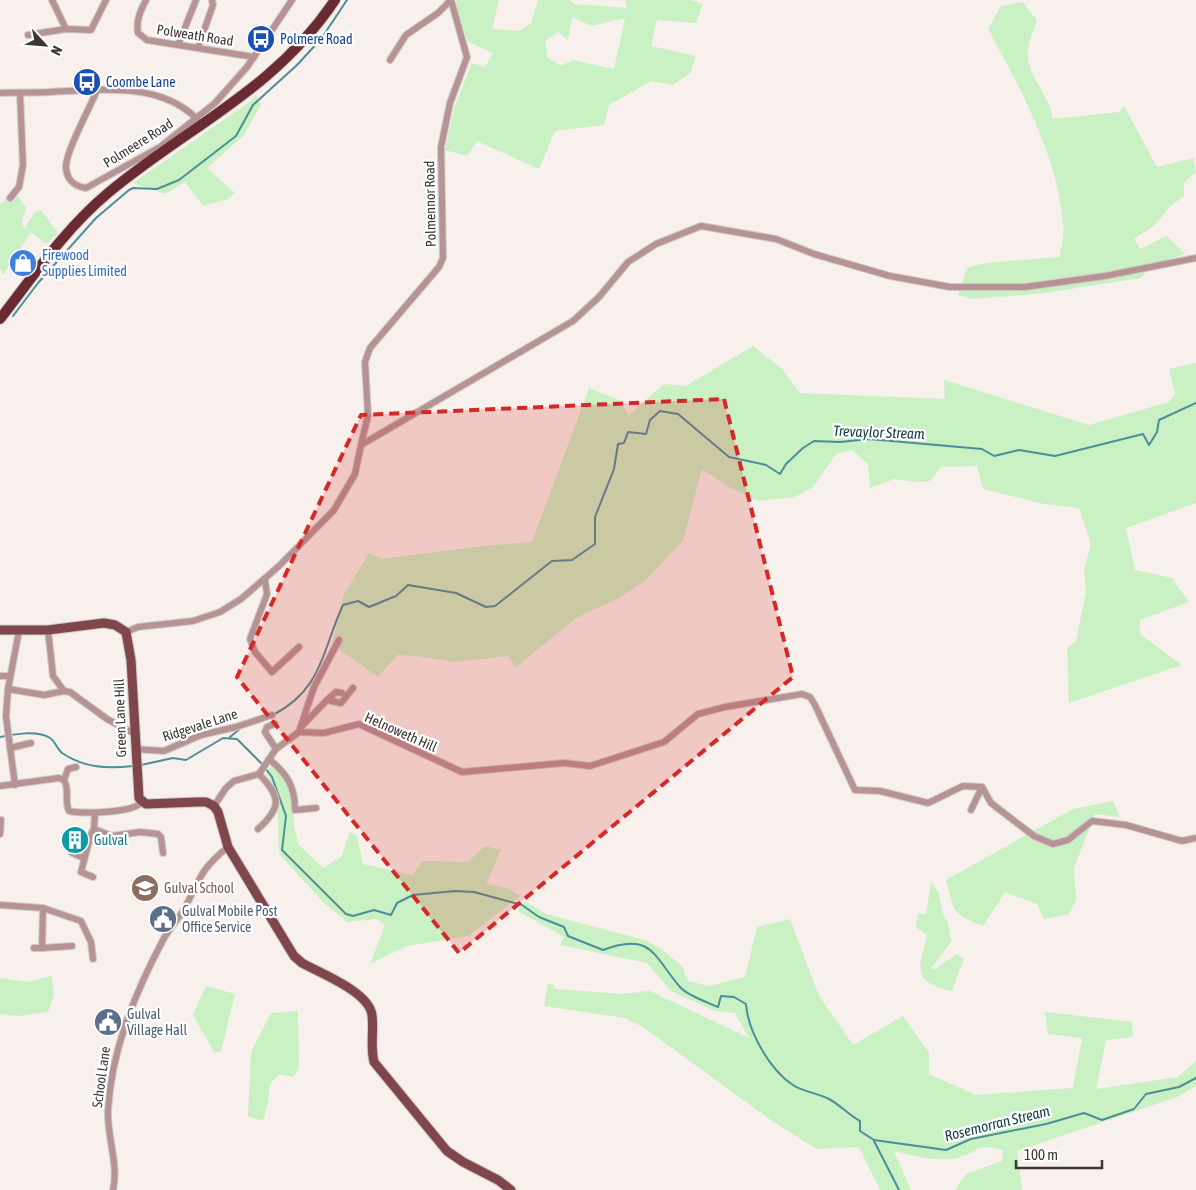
<svg xmlns="http://www.w3.org/2000/svg" width="1196" height="1190" font-family="'Asap Condensed',sans-serif">
	<style>
		.green { fill: #c9f1c3; fill-rule: evenodd }
		.lines { fill: none; stroke-linecap: round; stroke-linejoin: round }
		.stream { stroke: #4c8e99; stroke-width: 2 }
		.minor-casing { stroke: #d1cbc8; stroke-width: 8 }
		.major-casing { stroke: #d1cbc8; stroke-width: 11 }
		.highway-casing { stroke: #d1cbc8; stroke-width: 12 }
		.minor { stroke: #b69496; stroke-width: 6 }
		.major { stroke: #7f464c; stroke-width: 9 }
		.highway { stroke: #6a2a32; stroke-width: 10 }
		.marked { fill: #d62828; fill-opacity: 0.2; stroke: #d62828; stroke-width: 4; stroke-dasharray: 10 6; stroke-linejoin: round }
		.labels { text-anchor: middle; dominant-baseline: central; stroke-width: 4.5; stroke-linejoin: round; paint-order: stroke }
		.street-label { font-size: 14px; fill: #3a3736; stroke: #fff }
		.transit-label { font-size: 14px; fill: #164399; stroke: #fff; text-anchor: start }
		.shop-label { font-size: 14px; fill: #366cbe; stroke: #fff; text-anchor: start }
		.culture-label { font-size: 14px; fill: #0d838f; stroke: #fff; text-anchor: start }
		.education-label { font-size: 14px; fill: #785e54; stroke: #fff; text-anchor: start }
		.service-label { font-size: 14px; fill: #4e5e75; stroke: #fff; text-anchor: start }
		.water-label { font-size: 15px; font-style: italic; fill: #0f3c43; stroke: #fff }
	</style>
	<rect width="100%" height="100%" fill="#f7f0ec"/>
	<g class="green">
		<path d="M456,0H499L492,29L519,31L531,23L538,0H570L574,4L627,8L625,0H691L703,4L696,23L657,20L651,46L696,56L690,73L673,85L651,81L609,105L604,125L555,131L539,169L477,141L467,156L445,150L454,108L472,63L485,67L493,53L468,42L457,11ZM572,17L592,26L625,18L614,69L573,60L561,66L547,57L546,40L558,32L568,40Z"/>
		<path d="M1023,2L1037,21C1032,34 1025,49 1029,64C1034,83 1050,98 1053,119L1119,112L1124,106L1157,167L1193,158L1196,172L1184,183V196L1170,206L1155,225L1134,239L1140,249L1167,236L1185,254L1150,266L1141,278L1045,293L972,299L958,295L967,268L987,263L1060,257C1061,246 1065,233 1063,222C1056,152 1021,90 988,29L1001,6Z"/>
		<path d="M256,95L261,105L244,135L207,168L235,193L228,199L203,206L185,182L165,194L133,183L248,103Z"/>
		<path d="M18,196L26,208L22,221L24,229L35,212L41,210L58,233L46,244L31,232L3,275L0,268V203Z"/>
		<path d="M753,346L782,369L800,393L945,399L944,380L1089,425L1169,402L1175,394L1169,369L1196,363V503L1126,528L1135,570L1172,578L1189,602L1140,620V634L1182,665L1069,703L1067,648L1076,641L1086,592L1084,570L1091,544L1079,508L1044,504L983,489L977,466L941,467L930,481L915,482L894,479L870,488L868,464L852,450L836,454L813,487L794,497L759,501L727,486L702,469L683,540L647,579L621,597L576,618L516,667L508,656L454,662L417,656L397,655L378,677L332,644L343,596L369,553L382,559L482,546L532,542L589,388L619,400L629,415L664,384L686,386Z"/>
		<path d="M272,765L286,781L293,796L294,827L299,845L323,868L341,857L350,832L357,836L363,864L413,875L422,861L468,862L485,846L501,850L486,884L507,888L520,896L468,936L407,946L370,964L385,925L377,919L347,922L324,903L280,855C275,824 284,802 266,773Z"/>
		<path d="M1113,801L1120,817L1095,814L1074,868L1076,900L1069,914L1044,919L1037,904L1005,892L983,926C950,913 955,912 946,880L1073,809Z"/>
		<path d="M931,882L939,893L942,911L949,926L950,937L953,939L931,969H935L957,954L964,959L952,991C911,981 919,971 927,935L916,927L918,914H926Z"/>
		<path d="M525,901L546,914L645,940L661,949L682,966L688,981L709,986L745,977L757,927L790,919L819,996L853,1045L903,1016L929,1053V1074L976,1095L1073,1088L1082,1038L1048,1034L1045,1012L1132,1022L1133,1037L1106,1040L1096,1089L1178,1077L1196,1061V1086L1177,1097L1017,1151L1022,1190H955L966,1174L1002,1161L1003,1150C975,1143 984,1149 960,1157C942,1163 912,1156 894,1151L911,1190H880L859,1147L817,1149L772,1121L643,1027L625,1018L544,1006L548,983L554,985L555,989L622,994L650,991L749,1038L735,1013L715,1011L671,991L647,963L560,945L564,937L518,911Z"/>
		<path d="M52,976L54,995L48,1012L18,1016L0,1014V978L27,982Z"/>
		<path d="M206,986L235,994L221,1052H214L193,1015Z"/>
		<path d="M298,1011L299,1067L293,1077L279,1074L270,1084L268,1103L263,1121L248,1116L251,1052L271,1013Z"/>
	</g>
	<g class="lines">
		<g class="stream">
			<path d="M13,316L38,283L96,218L129,190L133,188L157,189L179,180L236,136L253,105L297,65L321,39L347,0"/>
			<path d="M273,715C323,689 322,650 343,605L358,601L369,607L396,596L408,585L456,593L486,607L495,606L552,561L572,560L595,544V517L614,469L618,444L624,443L628,432L646,434L650,420L660,411L678,414L729,457L766,465L780,474L786,464L803,448L814,441L840,442L869,439L982,449L994,456L1019,450L1055,456L1143,434L1149,445L1157,432L1159,420L1196,403"/>
			<path d="M0,737C13,734 38,730 50,738C55,741 57,749 62,753C84,768 108,769 133,766"/>
			<path d="M230,737L241,728"/>
			<path d="M141,765L173,758L186,760L223,738L237,739L263,765"/>
			<path d="M266,769L272,777L286,816L282,850L346,914L353,916L374,910L391,915L397,903L413,895L455,891L474,892L522,905L539,917L564,927L568,936L603,950C652,931 654,957 680,987C688,996 707,1002 718,1007L721,996L734,997L746,1004C748,1031 769,1069 793,1085C803,1092 818,1093 829,1099C840,1105 849,1115 860,1121V1131L874,1140L946,1150L971,1139L1046,1124L1084,1113L1102,1120L1134,1109L1146,1094L1179,1087L1196,1078"/>
			<path d="M874,1141L899,1190"/>
		</g>
		<defs>
			<g id="minor">
				<path d="M52,0L66,29"/>
				<path d="M146,0C140,12 136,20 138,33L147,40L254,57"/>
				<path d="M28,35L66,29L91,30L106,0"/>
				<path d="M178,45L196,0"/>
				<path d="M198,48L213,5L212,0"/>
				<path d="M390,60L406,35L438,13L451,0"/>
				<path d="M98,88C91,106 65,152 66,168C67,181 75,186 86,188L160,147L215,103L247,67L292,0"/>
				<path d="M0,93C17,92 33,93 50,92C99,90 159,81 197,119"/>
				<path d="M10,198L19,187L23,165L20,93"/>
				<path d="M361,445L368,415L365,362L370,348L439,267L443,258L441,147L450,103L467,57L451,0"/>
				<path d="M265,580L267,594L250,639L255,652L272,672L299,647"/>
				<path d="M48,630L53,676L64,691"/>
				<path d="M126,632L138,627L193,621L220,612L241,599L279,566L334,510L355,474L361,445L573,321L599,297L628,262L656,244L701,226L776,239L814,254L890,276L950,287H1025L1105,276L1196,258"/>
				<path d="M0,676H10"/>
				<path d="M8,689L44,695L64,691L70,692L107,719L135,734"/>
				<path d="M327,700L336,692L342,693"/>
				<path d="M275,724L267,727L265,732L276,749"/>
				<path d="M301,727L327,700L341,703L353,688"/>
				<path d="M299,732L324,733L359,724L462,772L564,763L590,766L664,742L698,714L725,707L802,694L810,697L815,705L855,790L880,791L928,803L963,786L982,787L991,803L1034,836L1053,844L1068,840L1092,821L1126,825L1182,841L1196,838"/>
				<path d="M299,732L314,687L339,640"/>
				<path d="M10,748L31,743"/>
				<path d="M135,749L164,751L201,735L236,727L272,715"/>
				<path d="M269,759C287,774 295,786 295,810L316,808"/>
				<path d="M64,780L68,769L76,767"/>
				<path d="M15,785L6,716L8,689L19,631"/>
				<path d="M0,786L59,778L64,780C70,790 64,801 69,811C83,814 133,813 142,802"/>
				<path d="M214,806L226,788L234,781L259,774L276,749L299,732"/>
				<path d="M971,810L982,787"/>
				<path d="M94,829L112,836L140,832L158,834L161,837L163,853"/>
				<path d="M258,829C282,807 281,797 259,774"/>
				<path d="M72,832V853L84,858"/>
				<path d="M0,834L1,820"/>
				<path d="M93,877L81,872L91,834L94,829L95,813"/>
				<path d="M0,905L43,908L81,921L91,942L93,959"/>
				<path d="M43,908L42,948L72,946"/>
				<path d="M34,948H42"/>
				<path d="M113,1190C119,1164 107,1138 108,1111C111,1052 134,995 162,942C167,931 176,922 183,911C200,881 198,871 228,847"/>
			</g>
			<path id="major" d="M0,630H48L104,623L115,625L126,632L131,660L139,798L146,804L197,802H206L214,806L218,812L228,847L294,956L302,963C322,974 369,992 372,1015C374,1031 370,1046 374,1062L447,1151L463,1162L498,1180L511,1190"/>
			<path id="highway" d="M0,319C34,275 65,229 108,193C188,126 274,91 335,0"/>
		</defs>
		<use href="#minor" class="minor-casing"/>
		<use href="#major" class="major-casing"/>
		<use href="#highway" class="highway-casing"/>
		<use href="#minor" class="minor"/>
		<use href="#major" class="major"/>
		<use href="#highway" class="highway"/>
	</g>
	<path class="marked" d="M724,399L793,677L459,953L237,677L361,415Z"/>
	<defs>
		<symbol id="bus-disc" viewBox="-11 -11 22 22"><circle r="9.5" fill="#1a4fb4" stroke="#fff"/><path d="M-5-6H5V4H4V6H2V4H-2V6H-4V4H-5ZM-3.5-4V0h7V-4ZM-3.5 1.2v1.5H-2V1.2ZM2 1.2v1.5H3.5V1.2Z" fill="#fff"/></symbol>
		<symbol id="shop-disc" viewBox="-11 -11 22 22"><circle r="9.5" fill="#3f7fe0" stroke="#fff"/><path d="M-5-2.5h2.3a2.7 3.5 0 0 1 5.4 0H5L5.5 6h-11ZM-1.5-2.5h3a1.5 2.3 0 0 0-3 0Z" fill="#fff"/></symbol>
		<symbol id="building-disc" viewBox="-11 -11 22 22"><circle r="9.5" fill="#0f9aa8" stroke="#fff"/><path d="M-4-6H4V6H1V3H-1V6H-4ZM-2.5-4.3h1.7v1.8h-1.7ZM.8-4.3h1.7v1.8H.8ZM-2.5-1h1.7V.8h-1.7ZM.8-1h1.7V.8H.8Z" fill="#fff"/></symbol>
		<symbol id="school-disc" viewBox="-11 -11 22 22"><circle r="9.5" fill="#8d6e63" stroke="#fff"/><path d="M0-5L7-2L0 1L-7-2ZM-4 1L0 2.5L4 1V4Q0 6-4 4Z" fill="#fff"/></symbol>
		<symbol id="civic-disc" viewBox="-11 -11 22 22"><circle r="9.5" fill="#5c6f8a" stroke="#fff"/><path d="M-.6-6.5H3V-4.5H.6V-3L4-1V1h2V6H-6V1h2V-1L-.6-3ZM-1.2 2.5V6h2.4V2.5Z" fill="#fff"/></symbol>
	</defs>
	<g fill-rule="evenodd">
		<use href="#bus-disc" x="245" y="23" width="32" height="32"/>
		<use href="#bus-disc" x="71" y="66" width="32" height="32"/>
		<use href="#shop-disc" x="7" y="247" width="32" height="32"/>
		<use href="#building-disc" x="59" y="824" width="32" height="32"/>
		<use href="#school-disc" x="129" y="872" width="32" height="32"/>
		<use href="#civic-disc" x="147" y="903" width="32" height="32"/>
		<use href="#civic-disc" x="92" y="1006" width="32" height="32"/>
	</g>
	<g class="labels">
		<g class="street-label">
			<text transform="translate(195 35) rotate(9)">Polweath Road</text>
			<text transform="translate(138 143) rotate(-32)">Polmeere Road</text>
			<text transform="translate(430 204) rotate(-91)">Polmennor Road</text>
			<text transform="translate(120 718) rotate(-92)">Green Lane Hill</text>
			<text transform="translate(200 725) rotate(-18)">Ridgevale Lane</text>
			<text transform="translate(401 732) rotate(24)">Helnoweth Hill</text>
			<text transform="translate(101 1077) rotate(-82)">School Lane</text>
		</g>
		<g class="transit-label">
			<text x="280" y="39">Polmere Road</text>
			<text x="106" y="82">Coombe Lane</text>
		</g>
		<g class="shop-label">
			<text x="42" y="255">Firewood<tspan x="42" dy="16">Supplies Limited</tspan></text>
		</g>
		<g class="culture-label">
			<text x="94" y="840">Gulval</text>
		</g>
		<g class="education-label">
			<text x="164" y="888">Gulval School</text>
		</g>
		<g class="service-label">
			<text x="182" y="911">Gulval Mobile Post<tspan x="182" dy="16">Office Service</tspan></text>
			<text x="127" y="1014">Gulval<tspan x="127" dy="16">Village Hall</tspan></text>
		</g>
		<g class="water-label">
			<text transform="translate(879 432) rotate(2)">Trevaylor Stream</text>
			<text transform="translate(997 1123) rotate(-14)">Rosemorran Stream</text>
		</g>
	</g>
	<g transform="translate(45 45) rotate(116)" stroke="#ffffff" stroke-width="4" paint-order="stroke">
	<path d="M0-4L9 19L0 12L-9 19Z" fill="#3a3736"/>
	<text y="-8" font-size="14" font-weight="bold" text-anchor="middle" fill="#3a3736">N</text>
	</g>
	<path d="M1016 1160v8h86v-8" fill="none" stroke="#3a3736" stroke-width="2.5"/>
	<text x="1024" y="1160" font-size="15" fill="#3a3736" stroke="#ffffff" stroke-width="4" paint-order="stroke">100 m</text>
</svg>
